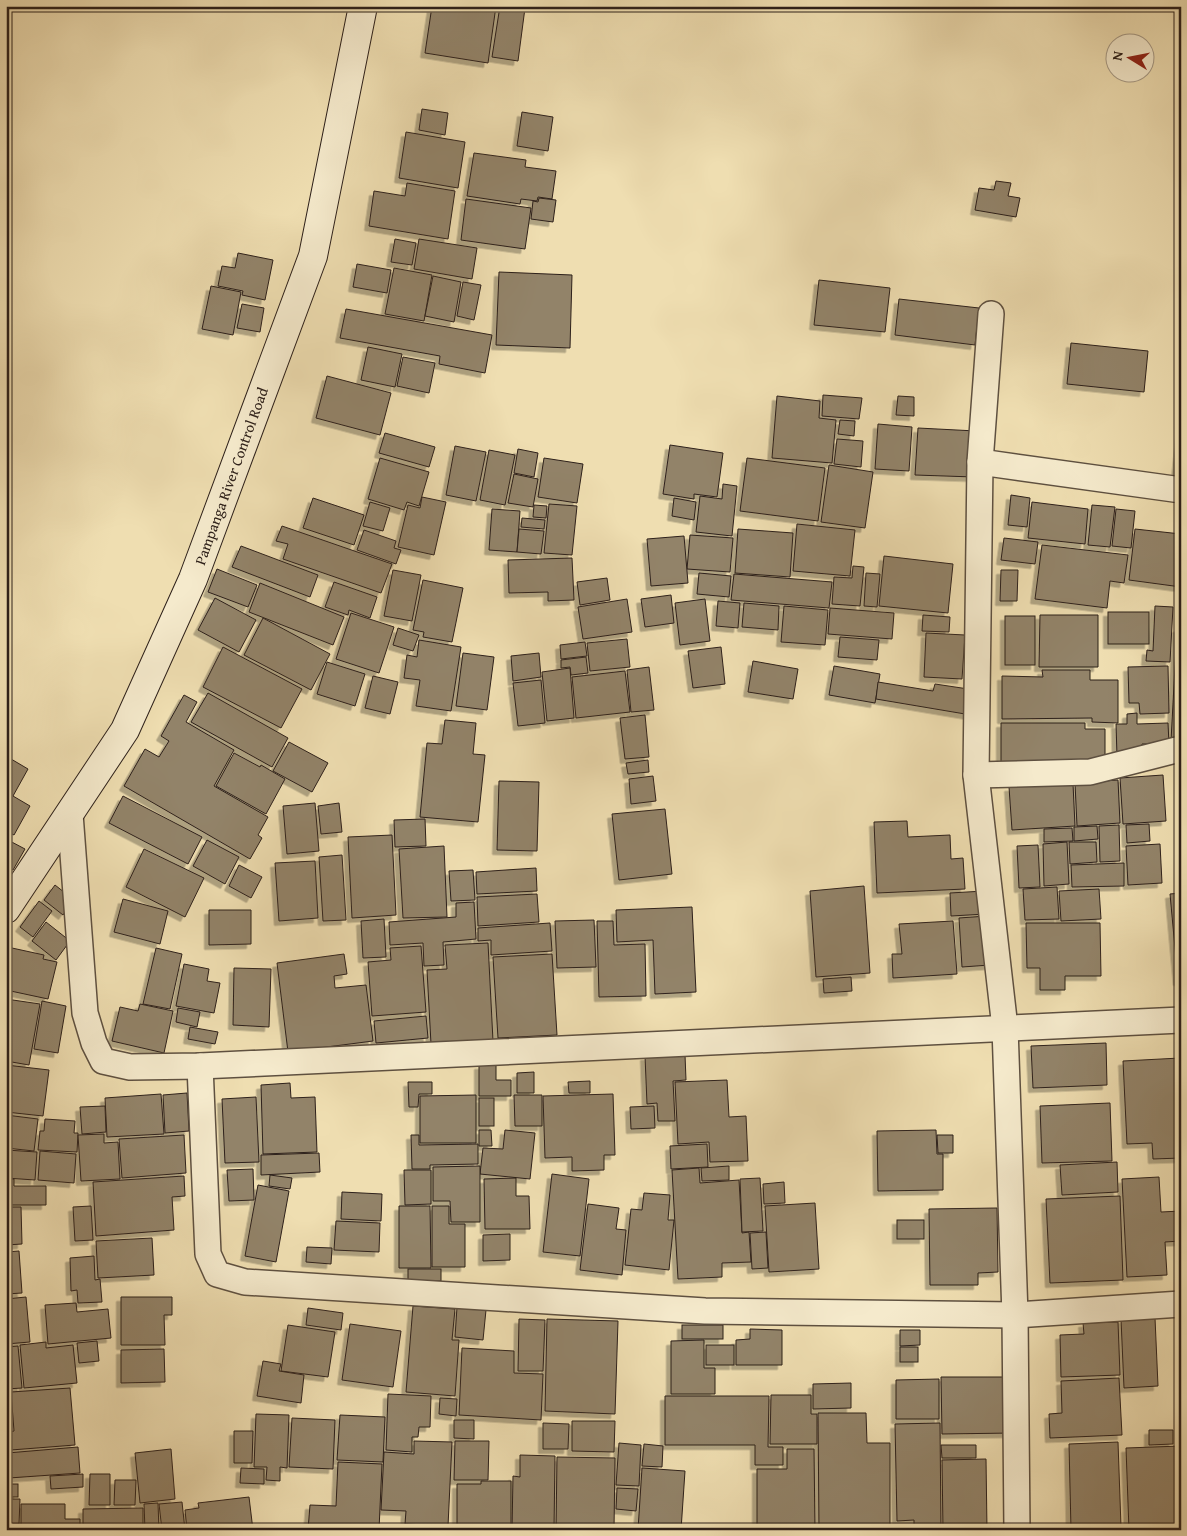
<svg xmlns="http://www.w3.org/2000/svg" width="1187" height="1536" font-family="'Gentium Book Plus',serif">
	<style>
		.building { fill: #928369; stroke: #2d201a; filter: url(#shadow) }
		.lines { fill: none; stroke-linecap: round; stroke-linejoin: round }
		.minor-casing { stroke: #5e5040; stroke-width: 28 }
		.secondary-casing { stroke: #2d201a; stroke-width: 30 }
		.minor { stroke: #f5eacc; stroke-width: 25 }
		.secondary { stroke: #f5eacc; stroke-width: 28 }
		.labels { text-anchor: middle; dominant-baseline: central; stroke-width: 5; stroke-linejoin: round; paint-order: stroke }
		.street-label { font-size: 15px; fill: #2d201a; stroke: #f5eacc }
	</style>
	<defs>
		<filter id="shadow"><feDropShadow dx="-4.5" dy="4.5" stdDeviation="0" flood-color="#0004"/></filter>
	</defs>
	<rect width="100%" height="100%" fill="#efdeb1"/>
	<filter id="stains"><feTurbulence type="fractalNoise" baseFrequency=".004" numOctaves="4"/><feColorMatrix values="0 0 0 0 .2 0 0 0 0 .09 0 0 0 0 .02 0 0 0 .5 -.17"/></filter>
	<radialGradient id="worn" r=".72"><stop offset=".6" stop-color="#630" stop-opacity="0"/><stop offset="1" stop-color="#630" stop-opacity=".3"/></radialGradient>
	<g class="building">
		<path d="M432,6H496L488,63L425,53Z"/>
		<path d="M500,6L525,8L518,61L492,57Z"/>
		<path d="M422,109L448,113L445,135L419,130Z"/>
		<path d="M522,112L553,117L548,151L517,146Z"/>
		<path d="M406,132L465,142L458,188L399,178Z"/>
		<path d="M474,153L526,160L525,167L556,171L552,199L538,197L537,201L521,199L520,204L467,196Z"/>
		<path d="M996,181L1011,183L1008,196L1020,198L1016,217L975,210L979,188L994,190Z"/>
		<path d="M407,183L455,191L448,239L369,226L374,191L405,196Z"/>
		<path d="M539,198L556,200L553,222L531,219L533,201L538,202Z"/>
		<path d="M466,199L531,208L525,249L461,240Z"/>
		<path d="M395,239L416,243L412,265L391,262Z"/>
		<path d="M419,239L477,248L472,279L414,269Z"/>
		<path d="M238,253L273,260L265,300L242,295L243,291L218,286L222,266L235,268Z"/>
		<path d="M357,264L391,270L387,293L353,287Z"/>
		<path d="M394,268L432,275L424,321L385,314Z"/>
		<path d="M499,272L572,275L570,348L496,345Z"/>
		<path d="M433,276L461,282L454,322L425,316Z"/>
		<path d="M819,280L890,288L885,332L814,325Z"/>
		<path d="M463,282L481,285L474,320L457,316Z"/>
		<path d="M211,286L241,292L233,335L202,329Z"/>
		<path d="M899,299L979,308L975,345L895,335Z"/>
		<path d="M242,304L264,308L260,332L237,328Z"/>
		<path d="M346,309L492,335L485,373L439,364L440,356L340,338Z"/>
		<path d="M1071,343L1148,351L1144,392L1067,384Z"/>
		<path d="M368,347L402,354L395,387L361,380Z"/>
		<path d="M403,357L435,363L429,393L397,386Z"/>
		<path d="M327,376L391,393L380,435L316,418Z"/>
		<path d="M823,395L862,398L859,419L822,416Z"/>
		<path d="M777,396L820,401L819,418L836,420L832,463L772,458Z"/>
		<path d="M898,396L914,397V416L896,415Z"/>
		<path d="M840,420L855,421L854,436L838,434Z"/>
		<path d="M878,424L912,427L909,471L875,469Z"/>
		<path d="M918,428L976,431L974,477L915,475Z"/>
		<path d="M1181,428V484H1175Z"/>
		<path d="M385,433L435,447L429,467L379,453Z"/>
		<path d="M837,439L863,441L861,467L834,464Z"/>
		<path d="M670,445L723,453L717,497L694,494V499L663,494Z"/>
		<path d="M455,446L486,452L476,501L446,495Z"/>
		<path d="M518,449L538,453L534,477L514,473Z"/>
		<path d="M489,450L515,455L505,505L480,500Z"/>
		<path d="M380,458L429,472L419,506L407,502L404,510L368,499Z"/>
		<path d="M544,458L583,464L577,503L538,497Z"/>
		<path d="M747,458L825,468L818,521L740,511Z"/>
		<path d="M829,465L873,472L865,528L821,522Z"/>
		<path d="M514,474L538,479L533,507L508,503Z"/>
		<path d="M723,484L737,486L732,536L696,532L700,496L722,499Z"/>
		<path d="M1011,495L1030,498L1027,527L1008,525Z"/>
		<path d="M422,497L446,502L434,555L398,547L408,505L420,508Z"/>
		<path d="M313,498L364,515L354,545L303,528Z"/>
		<path d="M674,498L696,502L694,520L672,516Z"/>
		<path d="M370,502L390,508L383,531L363,526Z"/>
		<path d="M1032,502L1088,509L1085,544L1028,538Z"/>
		<path d="M549,504L577,506L572,555L544,553Z"/>
		<path d="M534,505L547,506L546,518L533,517Z"/>
		<path d="M1092,505L1115,507L1110,547L1088,545Z"/>
		<path d="M492,509L520,511L517,552L489,550Z"/>
		<path d="M1116,509L1135,511L1131,548L1112,546Z"/>
		<path d="M522,518L545,520L544,529L521,527Z"/>
		<path d="M797,524L855,530L850,576L793,571Z"/>
		<path d="M282,526L392,564L381,593L283,559L288,544L276,541Z"/>
		<path d="M519,529L544,531L541,554L517,552Z"/>
		<path d="M738,529L793,533L790,577L735,573Z"/>
		<path d="M1135,529L1181,534V587L1129,580Z"/>
		<path d="M364,530L396,541L394,548L401,550L396,564L357,550Z"/>
		<path d="M690,535L733,538L730,572L687,569Z"/>
		<path d="M684,536L688,583L651,586L647,539Z"/>
		<path d="M1004,538L1038,542L1035,564L1001,560Z"/>
		<path d="M1042,545L1128,555L1124,583L1110,581L1107,608L1035,599Z"/>
		<path d="M241,546L318,575L310,597L232,567Z"/>
		<path d="M884,556L953,564L948,613L879,606Z"/>
		<path d="M572,558L574,600L548,601V592L509,593L508,560Z"/>
		<path d="M853,566L864,567L860,606L832,604L834,577L852,578Z"/>
		<path d="M217,569L257,585L248,607L208,592Z"/>
		<path d="M393,570L421,575L412,621L384,616Z"/>
		<path d="M1001,570H1018L1017,601H1000Z"/>
		<path d="M699,573L731,576L729,597L697,594Z"/>
		<path d="M866,573L880,574L877,607L864,606Z"/>
		<path d="M734,574L832,582L829,608L731,600Z"/>
		<path d="M607,578L610,600L580,605L577,582Z"/>
		<path d="M423,580L463,588L452,642L423,637L424,632L413,630Z"/>
		<path d="M334,582L377,597L370,618L349,610L348,615L325,607Z"/>
		<path d="M260,583L344,617L333,645L249,612Z"/>
		<path d="M671,595L674,623L645,627L641,599Z"/>
		<path d="M215,598L256,620L239,652L198,630Z"/>
		<path d="M627,599L632,632L583,639L578,607Z"/>
		<path d="M705,599L710,641L680,645L675,603Z"/>
		<path d="M718,601L740,603L738,628L716,626Z"/>
		<path d="M744,603L779,606L778,630L742,627Z"/>
		<path d="M784,606L828,610L825,645L781,642Z"/>
		<path d="M1155,606L1173,607L1170,662L1146,661L1147,650L1153,651Z"/>
		<path d="M830,608L894,613L892,639L828,634Z"/>
		<rect x="1108" y="612" width="41" height="32"/>
		<path d="M351,613L394,627L379,673L336,659Z"/>
		<path d="M923,615L950,617L949,632L922,631Z"/>
		<path d="M1040,615H1098V667H1039Z"/>
		<rect x="1005" y="616" width="30" height="49"/>
		<path d="M263,618L330,654L311,690L244,655Z"/>
		<path d="M398,628L419,635L413,651L393,645Z"/>
		<path d="M1177,628H1181V741H1171Z"/>
		<path d="M926,633L965,635L962,679L924,677Z"/>
		<path d="M840,637L879,640L877,660L838,657Z"/>
		<path d="M627,639L630,667L590,671L587,643Z"/>
		<path d="M419,640L461,647L451,711L416,706L420,680L404,678L407,655L417,657Z"/>
		<path d="M585,642L587,656L561,659L560,645Z"/>
		<path d="M223,647L302,689L281,728L203,687Z"/>
		<path d="M721,647L725,684L693,688L688,651Z"/>
		<path d="M463,653L494,657L487,710L456,706Z"/>
		<path d="M539,653L541,677L513,681L511,656Z"/>
		<path d="M586,657L588,673L571,675L570,667L561,668V660Z"/>
		<path d="M753,661L798,669L793,699L748,692Z"/>
		<path d="M327,662L365,674L355,706L317,694Z"/>
		<path d="M834,666L880,674L875,703L829,695Z"/>
		<path d="M1168,666L1169,713L1140,714L1139,703H1129L1128,667Z"/>
		<path d="M649,667L654,710L631,712L627,670Z"/>
		<path d="M570,668L574,718L547,721L542,672Z"/>
		<path d="M1042,670H1090V680H1118V723L1092,722V718L1002,719V676L1043,677Z"/>
		<path d="M625,671L630,712L576,718L572,677Z"/>
		<path d="M373,676L398,682L390,714L365,708Z"/>
		<path d="M541,680L545,723L518,726L513,683Z"/>
		<path d="M878,682L933,691L935,684L975,690L971,715L876,699Z"/>
		<path d="M208,693L288,738L272,767L191,722Z"/>
		<path d="M184,695L197,702L186,722L234,750L214,786L268,817L258,835L262,838L250,859L124,786L145,749L159,757L169,741L161,736Z"/>
		<path d="M1137,713V724L1168,723L1169,744H1142V756H1117L1116,724H1127V714Z"/>
		<path d="M645,715L649,757L625,759L620,718Z"/>
		<path d="M445,720L476,723L473,754L485,755L478,822L420,817L427,743L442,744Z"/>
		<path d="M1001,723H1085V729H1105V766L1001,767Z"/>
		<path d="M289,742L328,763L312,792L273,771Z"/>
		<path d="M234,753L260,767L261,765L285,779L266,814L216,786Z"/>
		<path d="M6,756L28,769L13,796L30,806L14,835L6,831Z"/>
		<path d="M648,760L649,772L628,774L626,763Z"/>
		<path d="M1163,775L1166,821L1123,824L1120,778Z"/>
		<path d="M653,776L656,801L631,804L629,779Z"/>
		<path d="M1118,780L1120,823L1077,826L1075,783Z"/>
		<path d="M499,781L539,782L537,851L497,850Z"/>
		<path d="M1073,784L1075,826L1012,830L1009,787Z"/>
		<path d="M123,796L202,837L188,864L109,823Z"/>
		<path d="M315,803L319,851L287,854L283,806Z"/>
		<path d="M339,803L342,832L321,834L318,806Z"/>
		<path d="M665,809L672,874L619,880L612,814Z"/>
		<path d="M425,819L426,846L395,847L394,820Z"/>
		<path d="M907,821L908,837L950,835L951,859L963,858L965,889L877,893L874,822Z"/>
		<path d="M1149,824L1150,841L1127,843L1126,825Z"/>
		<path d="M1119,825L1120,861L1100,862L1099,826Z"/>
		<path d="M1097,826L1098,839L1074,841V827Z"/>
		<path d="M1072,828L1073,841L1044,842V829Z"/>
		<path d="M392,835L396,915L352,918L348,837Z"/>
		<path d="M6,839L25,849L13,870L6,866Z"/>
		<path d="M207,840L239,857L225,884L193,866Z"/>
		<path d="M1067,842L1069,884L1044,886L1043,844Z"/>
		<path d="M1069,842H1096L1097,862L1070,864Z"/>
		<path d="M1160,844L1162,883L1128,885L1126,846Z"/>
		<path d="M1038,845L1040,887L1019,888L1017,846Z"/>
		<path d="M444,846L447,917L403,918L399,849Z"/>
		<path d="M144,849L204,878L185,917L126,887Z"/>
		<path d="M342,855L346,920L323,921L319,857Z"/>
		<path d="M315,861L318,918L279,921L275,863Z"/>
		<path d="M1124,863V886L1072,887L1071,865Z"/>
		<path d="M239,865L262,877L251,898L229,886Z"/>
		<path d="M536,868L537,891L477,894L476,872Z"/>
		<path d="M473,870L475,900L451,901L449,871Z"/>
		<path d="M55,885L74,900L63,915L44,900Z"/>
		<path d="M864,886L870,973L816,977L810,891Z"/>
		<path d="M1057,887L1059,919L1025,920L1023,889Z"/>
		<path d="M1099,889L1101,919L1061,921L1059,891Z"/>
		<path d="M984,891L986,914L951,916L950,893Z"/>
		<path d="M1181,893V981H1178L1170,894Z"/>
		<path d="M537,894L539,922L478,926L477,897Z"/>
		<path d="M123,899L168,911L160,944L114,932Z"/>
		<path d="M39,901L52,911L33,937L20,927Z"/>
		<path d="M474,902L476,939L443,942L444,965L424,966L423,943L390,945L389,922L456,917V903Z"/>
		<path d="M692,907L696,992L655,994L653,940L617,942L616,910Z"/>
		<path d="M209,910H251V944L209,945Z"/>
		<path d="M987,916L990,965L962,967L959,918Z"/>
		<path d="M384,919L386,957L363,958L361,921Z"/>
		<path d="M594,920L596,967L557,968L555,921Z"/>
		<path d="M597,921H613L614,945L645,944L646,996L599,997Z"/>
		<path d="M953,921L957,974L893,978L892,954H902L899,924Z"/>
		<path d="M46,922L70,941L56,960L32,941Z"/>
		<path d="M550,923L552,951L491,955V940L478,941V928Z"/>
		<path d="M1026,923H1100L1101,976H1065V990H1040V968H1027Z"/>
		<path d="M488,943L493,1041L431,1044L427,970L447,969L445,945Z"/>
		<path d="M421,946L426,1012L372,1016L368,962L391,960L390,948Z"/>
		<path d="M12,948L44,955L43,959L57,962L48,999L6,990V975Z"/>
		<path d="M156,948L182,954L170,1009L143,1004Z"/>
		<path d="M344,954L347,974L334,976L335,988L366,985L373,1041L288,1052L277,963Z"/>
		<path d="M552,954L557,1035L498,1038L493,957Z"/>
		<path d="M184,964L209,969L207,981L220,983L214,1013L176,1006Z"/>
		<path d="M234,968L271,969L269,1027L233,1025Z"/>
		<path d="M851,977L852,991L824,993L823,979Z"/>
		<path d="M6,999L40,1004L29,1065L6,1061Z"/>
		<path d="M42,1001L66,1006L58,1053L34,1049Z"/>
		<path d="M140,1004L173,1011L164,1053L112,1041L120,1007L138,1011Z"/>
		<path d="M178,1008L200,1012L197,1027L176,1022Z"/>
		<path d="M426,1016L428,1038L376,1043L374,1021Z"/>
		<path d="M190,1027L218,1032L215,1044L188,1039Z"/>
		<path d="M1106,1043L1107,1085L1033,1088L1031,1046Z"/>
		<path d="M685,1055L686,1080L673,1081L675,1121H658L657,1103L647,1104L645,1056Z"/>
		<path d="M1180,1058L1181,1158L1153,1159L1152,1143L1127,1144L1123,1061Z"/>
		<path d="M6,1065L49,1070L43,1116L6,1112Z"/>
		<path d="M479,1065H496V1080H511V1096H479Z"/>
		<path d="M534,1072V1093H517V1073Z"/>
		<path d="M727,1080L729,1117L746,1116L748,1161L710,1162L709,1142L678,1144L675,1082Z"/>
		<path d="M590,1081V1093H569L568,1082Z"/>
		<path d="M408,1082H432V1094H419L418,1107H409Z"/>
		<path d="M290,1083L291,1098L315,1097L317,1152L263,1154L261,1085Z"/>
		<path d="M187,1093L189,1131L165,1133L163,1095Z"/>
		<path d="M161,1094L164,1134L107,1137L105,1098Z"/>
		<path d="M613,1094L615,1155H604V1170L572,1171V1157L545,1158L543,1096Z"/>
		<path d="M476,1095V1143H420V1096Z"/>
		<path d="M514,1095H542V1126H515Z"/>
		<path d="M256,1097L259,1162L225,1163L222,1099Z"/>
		<rect x="479" y="1098" width="15" height="28"/>
		<path d="M1110,1103L1112,1161L1042,1163L1040,1106Z"/>
		<path d="M105,1106L106,1132L82,1134L80,1107Z"/>
		<path d="M654,1106L655,1128L631,1129L630,1107Z"/>
		<path d="M6,1115L38,1119L34,1151L6,1148Z"/>
		<path d="M45,1119L75,1121L74,1133H78L77,1152L38,1150L40,1131H44Z"/>
		<path d="M479,1130H491L492,1146H479Z"/>
		<path d="M505,1130L535,1133L530,1179L480,1174L483,1148L503,1149Z"/>
		<path d="M936,1130L937,1154H943V1190L878,1191L877,1131Z"/>
		<path d="M104,1134V1143L118,1142L120,1179L81,1181L78,1135Z"/>
		<path d="M184,1135L186,1173L122,1178L119,1139Z"/>
		<path d="M411,1135H419V1145L478,1144V1164L430,1165V1169H412Z"/>
		<path d="M937,1135H953V1153H938Z"/>
		<path d="M707,1144L708,1167L671,1169L670,1146Z"/>
		<path d="M6,1150L37,1152L35,1180L6,1178Z"/>
		<path d="M40,1151L76,1154L74,1183L38,1180Z"/>
		<path d="M319,1153L320,1172L261,1175V1155Z"/>
		<path d="M1117,1162L1118,1192L1062,1195L1060,1165Z"/>
		<path d="M480,1166V1222H451L450,1201H433V1167Z"/>
		<path d="M729,1166V1180L702,1181L701,1168Z"/>
		<path d="M699,1168L700,1183L739,1180L742,1233L749,1232L751,1262L722,1263V1277L678,1279L672,1170Z"/>
		<path d="M253,1169L254,1200L229,1201L227,1170Z"/>
		<path d="M404,1170H431V1204L405,1205Z"/>
		<path d="M552,1174L589,1179L580,1256L543,1252Z"/>
		<path d="M270,1175L292,1178L290,1189L269,1186Z"/>
		<path d="M184,1176L185,1196L172,1197L174,1230L96,1236L93,1182Z"/>
		<path d="M1159,1177L1161,1212L1181,1211V1241L1165,1242L1167,1275L1127,1277L1122,1179Z"/>
		<path d="M516,1178V1196H529L530,1229H485L484,1179Z"/>
		<path d="M760,1178L763,1231L742,1232L740,1179Z"/>
		<path d="M6,1179H14V1186H46V1205H6Z"/>
		<path d="M784,1182L785,1203L764,1204L763,1184Z"/>
		<path d="M258,1185L289,1191L276,1262L245,1256Z"/>
		<path d="M342,1192L382,1194L381,1221L341,1219Z"/>
		<path d="M644,1193L670,1195L668,1220H674L669,1270L625,1265L631,1209L642,1210Z"/>
		<path d="M1120,1196L1123,1280L1050,1283L1046,1199Z"/>
		<path d="M815,1203L819,1269L769,1272L765,1206Z"/>
		<path d="M588,1204L619,1208L616,1229L626,1230L622,1275L580,1270Z"/>
		<path d="M91,1206L93,1240L75,1241L73,1207Z"/>
		<path d="M399,1206H430L431,1268H399Z"/>
		<path d="M432,1206H449V1224H465V1267H432Z"/>
		<path d="M6,1207H21L22,1244L6,1245Z"/>
		<path d="M997,1208L998,1272L978,1273V1285H930L929,1209Z"/>
		<rect x="897" y="1220" width="27" height="19"/>
		<path d="M336,1221L380,1223L379,1252L334,1250Z"/>
		<path d="M766,1232L768,1268L752,1269L750,1233Z"/>
		<path d="M510,1234V1260L483,1261V1235Z"/>
		<path d="M152,1238L154,1275L98,1278L96,1241Z"/>
		<path d="M307,1247L332,1248L331,1264L306,1262Z"/>
		<path d="M19,1251L22,1293L6,1294V1252Z"/>
		<path d="M94,1256L95,1280L100,1279L102,1302L78,1303L77,1290L71,1291L70,1258Z"/>
		<rect x="408" y="1269" width="33" height="12"/>
		<path d="M26,1297L30,1342L6,1344V1299Z"/>
		<path d="M121,1297H172V1315H164L165,1345H121Z"/>
		<path d="M76,1303L77,1312L108,1309L111,1338L48,1344L45,1305Z"/>
		<path d="M413,1306L455,1309L452,1340H459L455,1396L406,1392Z"/>
		<path d="M457,1307L486,1310L483,1340L455,1337Z"/>
		<path d="M308,1308L343,1313L341,1330L306,1325Z"/>
		<path d="M1155,1318L1158,1386L1124,1388L1121,1319Z"/>
		<path d="M519,1319L545,1320L543,1371H518Z"/>
		<path d="M547,1319L618,1321L615,1414L545,1411Z"/>
		<path d="M1118,1322L1120,1375L1061,1377L1060,1335L1084,1334L1083,1323Z"/>
		<path d="M350,1324L401,1331L393,1387L342,1380Z"/>
		<path d="M288,1325L335,1332L328,1377L281,1371Z"/>
		<rect x="682" y="1325" width="41" height="14"/>
		<path d="M750,1329L782,1330V1365H736V1340L750,1339Z"/>
		<path d="M900,1330H920V1345L900,1346Z"/>
		<path d="M704,1340V1368H715V1394H671V1341Z"/>
		<path d="M97,1341L99,1361L79,1363L77,1343Z"/>
		<path d="M46,1342V1348L73,1345L77,1383L24,1388L20,1345Z"/>
		<rect x="706" y="1345" width="28" height="20"/>
		<path d="M18,1346L22,1388L6,1389V1347Z"/>
		<rect x="900" y="1347" width="18" height="15"/>
		<path d="M462,1348L514,1351V1373L543,1374L541,1420L459,1415Z"/>
		<path d="M164,1349L165,1382L121,1383V1350Z"/>
		<path d="M263,1361L281,1364L279,1371L304,1375L301,1403L257,1396Z"/>
		<path d="M941,1377H1012L1013,1433L942,1434Z"/>
		<path d="M1119,1378L1122,1435L1050,1438L1049,1414L1062,1413L1061,1381Z"/>
		<path d="M939,1379V1419H896V1380Z"/>
		<path d="M851,1383V1408L813,1409V1384Z"/>
		<path d="M70,1388L75,1445L11,1450L9,1432L14,1431L11,1392Z"/>
		<path d="M388,1394L431,1396L430,1427H419L418,1437H412V1452L386,1450Z"/>
		<path d="M771,1395H811V1414H817V1444H770Z"/>
		<path d="M665,1396H769L768,1447H783V1465H755V1445H665Z"/>
		<path d="M440,1398L457,1399L456,1416L439,1414Z"/>
		<path d="M818,1413H866L867,1443H890V1530H819Z"/>
		<path d="M256,1414L289,1415L287,1468L280,1467V1481L266,1480L267,1467H254Z"/>
		<path d="M340,1415L385,1417L383,1462L337,1460Z"/>
		<path d="M292,1418L335,1420L333,1469L289,1467Z"/>
		<path d="M454,1420H474V1439L454,1438Z"/>
		<path d="M572,1421H615L614,1452L572,1451Z"/>
		<path d="M543,1423L569,1424L568,1449H543Z"/>
		<path d="M940,1423L941,1530H914V1520L897,1521L895,1424Z"/>
		<path d="M1149,1430H1173V1444L1149,1445Z"/>
		<path d="M234,1431H253L252,1463H234Z"/>
		<path d="M414,1441L452,1442L448,1526L405,1524L406,1511L381,1510L384,1452L414,1454Z"/>
		<path d="M455,1441H489L488,1480H454Z"/>
		<path d="M1118,1442L1121,1527L1071,1529L1069,1444Z"/>
		<path d="M619,1443L641,1445L639,1486L616,1485Z"/>
		<path d="M644,1444L663,1446L662,1467L642,1466Z"/>
		<path d="M941,1445H976V1458H942Z"/>
		<path d="M1181,1446V1528L1129,1530L1126,1448Z"/>
		<path d="M78,1447L80,1473L9,1478L7,1453Z"/>
		<path d="M171,1449L175,1499L140,1503L135,1453Z"/>
		<path d="M787,1449H814L815,1530H757V1469H787Z"/>
		<path d="M520,1455L555,1456L554,1530H512L513,1476L520,1477Z"/>
		<path d="M557,1457L615,1458L614,1530H556Z"/>
		<path d="M986,1459L987,1530H943L942,1460Z"/>
		<path d="M338,1462L382,1464L379,1530H308L310,1505L336,1506Z"/>
		<path d="M241,1468L264,1469V1484L240,1483Z"/>
		<path d="M642,1468L685,1471L681,1530H638Z"/>
		<path d="M83,1474V1487L51,1489L50,1476Z"/>
		<path d="M90,1474H110V1505H89Z"/>
		<path d="M115,1480H136L135,1505H114Z"/>
		<path d="M481,1481H511V1530H457V1484H481Z"/>
		<rect x="6" y="1484" width="12" height="13"/>
		<path d="M617,1488L638,1489L636,1511L616,1509Z"/>
		<path d="M249,1497L253,1530H187L185,1510L199,1508L198,1503Z"/>
		<path d="M6,1499H20L19,1524H6Z"/>
		<path d="M182,1502L185,1530H162L159,1504Z"/>
		<path d="M158,1503L159,1530H145L144,1504Z"/>
		<path d="M21,1504H65V1519H80V1530H17H21Z"/>
		<path d="M143,1508V1530H83V1509Z"/>
	</g>
	<g class="lines">
		<defs>
			<g id="minor">
				<path d="M991,314L980,462L976,775L1005,1028L1015,1315L1017,1530"/>
				<path d="M980,462L1181,490"/>
				<path d="M976,775L1090,772L1176,750H1181"/>
				<path d="M70,814L85,1013L94,1043L103,1061L130,1067L200,1066L1181,1020"/>
				<path d="M200,1066L208,1254L217,1274L245,1282L705,1311L1015,1315L1181,1304"/>
			</g>
			<path id="secondary" d="M6,909L125,730L193,579L313,256L363,6"/>
		</defs>
		<use href="#minor" class="minor-casing"/>
		<use href="#secondary" class="secondary-casing"/>
		<use href="#minor" class="minor"/>
		<use href="#secondary" class="secondary"/>
	</g>
	<g class="labels">
		<g class="street-label">
			<text transform="translate(231 476) rotate(-70)">Pampanga River Control Road</text>
		</g>
	</g>
	<rect width="1187" height="1536" fill="none" stroke="#efdeb1" stroke-width="25"/>
	<rect x="8" y="8" width="1172" height="1521" fill="none" stroke="#2d201a" stroke-width="2.5"/>
	<rect x="12" y="12" width="1162" height="1511" fill="none" stroke="#2d201a"/>
	<g transform="translate(1130 58) rotate(280)"><circle r="24" fill="#f5eacc" stroke="#a59985"/>
	<path d="M0-4L9 19L0 12L-9 19Z" fill="#8f2418"/>
	<text y="-8" font-size="14" font-weight="bold" text-anchor="middle" fill="#2d201a">N</text>
	</g>
	<rect width="100%" height="100%" filter="url(#stains)"/>
	<rect width="100%" height="100%" fill="url(#worn)"/>
</svg>
